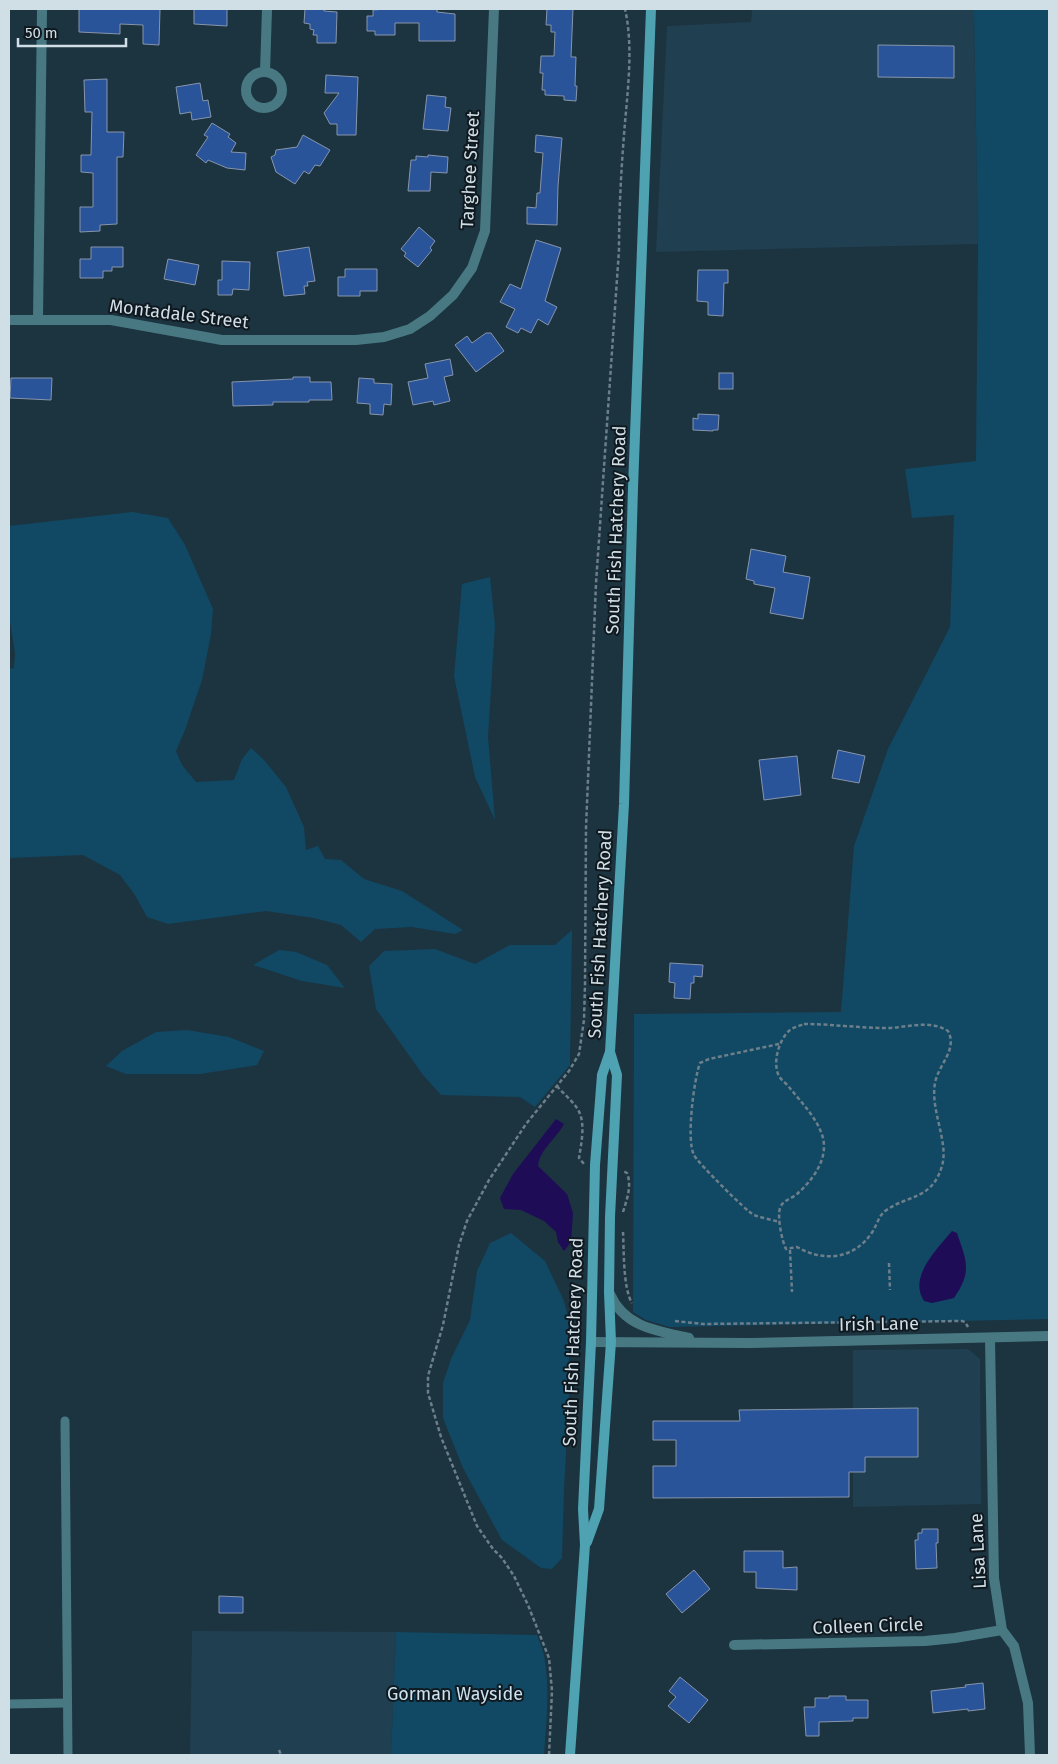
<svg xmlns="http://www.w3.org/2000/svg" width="1058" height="1764" font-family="'Fira Sans',sans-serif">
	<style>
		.built { fill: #203f50 }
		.green { fill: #114964 }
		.water { fill: #1f0c57 }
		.building { fill: #295499; stroke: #8795ac }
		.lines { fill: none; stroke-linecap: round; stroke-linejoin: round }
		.path { stroke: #6c7f8a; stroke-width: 2.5; stroke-dasharray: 4 2.5; stroke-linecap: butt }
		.lane { stroke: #487982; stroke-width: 9 }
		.street { stroke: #487982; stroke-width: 10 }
		.secondary { stroke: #4ea2b1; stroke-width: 10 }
		.labels { text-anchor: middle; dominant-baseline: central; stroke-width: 4; stroke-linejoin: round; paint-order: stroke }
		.street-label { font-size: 18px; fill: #d0dee6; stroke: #0f191f }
		.park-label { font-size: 18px; fill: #cbe2f0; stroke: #0f191f }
	</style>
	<rect width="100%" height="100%" fill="#1c3340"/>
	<g class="built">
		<path d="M752,9H974L978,244L656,252L667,26L751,22Z"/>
		<path d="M968,1349L980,1359L981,1504L853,1507V1350Z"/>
		<path d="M192,1631L396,1632L391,1755H190Z"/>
	</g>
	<g class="green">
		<path d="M974,9H1049V1319L670,1327L646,1320L633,1312L634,1014L841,1012L854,846L888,749L950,627L954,515L912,518L905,469L976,461L978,244Z"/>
		<path d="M132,512L168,518L185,545L213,609L211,634L202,680L185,730L176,751L182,765L196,782L234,780L242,759L251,748L264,760L286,787L304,827L306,850L318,846L325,859L341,860L364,879L402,891L463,930L455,934L412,927L375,929L361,942L341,925L314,918L266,911L168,924L147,917L135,895L120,875L83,855L9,858V669L14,668L15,653L9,615V526Z"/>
		<path d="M490,577L495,625L488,737L495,820L475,777L454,676L462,584Z"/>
		<path d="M572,930L570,1065L535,1107L520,1097L441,1095L423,1075L376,1009L369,966L384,951L435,949L475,964L510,945H555Z"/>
		<path d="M279,950L296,952L327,965L345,988L302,981L253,965Z"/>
		<path d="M187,1030L229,1037L264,1051L257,1065L200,1074H126L106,1066L122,1051L156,1032Z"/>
		<path d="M511,1233L545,1261L564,1301L569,1321V1395L564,1490L562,1558L552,1569L541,1568L502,1540L463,1468L443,1418V1383L451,1359L470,1320L477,1271L490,1243Z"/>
		<path d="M396,1632L537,1635C540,1643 544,1652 545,1661C550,1692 546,1725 544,1755H391Z"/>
	</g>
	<g class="water">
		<path d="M556,1119L564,1124C556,1139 540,1149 538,1166L567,1194L573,1213L571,1242L564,1251L558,1242L556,1232L544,1221L521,1210L504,1209L500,1198L513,1174Z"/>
		<path d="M952,1231L957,1233C967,1262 972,1272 954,1298L932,1303L924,1301C908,1277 937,1249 952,1231Z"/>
	</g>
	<g class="building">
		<path d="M79,9H160L159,45L143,44V25L120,24V34L79,32Z"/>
		<path d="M194,9H227V26L194,24Z"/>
		<path d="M305,9H324V11L337,12L336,43H317V35H313L314,30L310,29V24L304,23Z"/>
		<path d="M387,9H435L437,10V12L455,14V41H419V23H395V35H375V31H367V16H373V10Z"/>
		<path d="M547,9H573L571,57H576L575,86H577L576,101L564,100V96L545,95V90H542L543,73H540L541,56H554L555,32H551V25H546Z"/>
		<path d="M878,45L954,46V78L878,77Z"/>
		<path d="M326,75L358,77L356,135H337V124H330L324,113L339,93H325Z"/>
		<path d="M107,79V132H124L123,157H117V224L100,225V231L80,232V207H93V173L81,172V155H91L92,112H85L84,80Z"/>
		<path d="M200,83L203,101L208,100L211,117L192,120L191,112L180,114L176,87Z"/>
		<path d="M427,95L446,97L445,107L451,108L448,131L423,129Z"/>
		<path d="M212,123L230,134L228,137L236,143L231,152L246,153L245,170L227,168L208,160L206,163L196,155L208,137L204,135Z"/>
		<path d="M303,135L330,150L320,166L315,165L309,174L304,171L295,184L276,172L271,157L275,155L276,150L297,147Z"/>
		<path d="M536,135L562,138L558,186L557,225L527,224V207L536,208L537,193H540L543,153L535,152Z"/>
		<path d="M428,155L448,157L447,173L431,172L430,191H408L411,160H416V156L428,157Z"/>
		<path d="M419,227L435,241L430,248L432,250L418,267L404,256L406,253L401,249Z"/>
		<path d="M536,240L561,248L545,301L557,307L548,325L538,319L531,333L521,328L518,333L506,327L515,309L500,302L510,284L521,289Z"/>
		<path d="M91,247H123V267H112V271H103V278H80V259H91Z"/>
		<path d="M309,247L315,281L307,282L308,286H304L305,294L284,296L277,252Z"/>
		<path d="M168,259L199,265L195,285L164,279Z"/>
		<path d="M222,261L250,262L249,290L233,289L232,295H218V280H222Z"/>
		<path d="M345,269H377V291H360V296H338V277H345Z"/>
		<path d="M698,270H728V283H724L723,316L708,315V302L697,301Z"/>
		<path d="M486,333H491L504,351L476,372L455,345L467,336L472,343Z"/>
		<path d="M450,359L453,375L444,377L450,401L434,405L433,401L413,405L408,382L428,378L425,364Z"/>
		<rect x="719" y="373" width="14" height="16"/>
		<path d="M293,377H310V382H331L332,400H309V402H273V405L233,406L232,382L293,379Z"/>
		<path d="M11,378H52L51,400L10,398Z"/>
		<path d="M359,378L374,379V383L392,384L391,405L384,404L383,415L370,414V404L357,403Z"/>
		<path d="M698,414L719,415L718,430H713V431L693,430V418L698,419Z"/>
		<path d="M751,549L786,556L783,572L810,577L803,619L770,613L775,588L754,584V581L746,579Z"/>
		<path d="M838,750L865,756L859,783L832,778Z"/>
		<path d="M797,756L801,795L764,800L759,760Z"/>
		<path d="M670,963L703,965L702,977L694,976V983H691L690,999L674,998L675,983L669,982Z"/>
		<path d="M918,1408V1457H865V1472H849V1497L653,1498V1466H676V1440H653V1421H740L739,1410Z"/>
		<path d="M922,1529H938V1543H936L937,1568L916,1569L915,1540H918V1533H922Z"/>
		<path d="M744,1551H783V1568L797,1567V1590L756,1588V1572H744Z"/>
		<path d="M694,1570L710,1589L682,1613L666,1594Z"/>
		<path d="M219,1596L243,1597V1613H219Z"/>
		<path d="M680,1677L708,1700L689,1723L668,1706L676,1697L669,1691Z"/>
		<path d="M983,1683L985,1709L968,1711V1709L933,1713L931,1691L966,1687L965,1685Z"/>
		<path d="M829,1696H846V1700H868V1718H853V1721L819,1722V1736H806L804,1707H815V1698H829Z"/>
	</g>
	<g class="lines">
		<g class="path">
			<path d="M804,1024C831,1024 859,1028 886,1028C907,1028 929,1019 948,1031C958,1050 938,1065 935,1083C930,1110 949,1142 942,1166C932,1200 909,1194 885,1211C879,1216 877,1224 873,1231C855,1259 825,1263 797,1247L786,1249C782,1241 777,1217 780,1208C783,1200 791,1199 797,1194C813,1180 828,1159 823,1138C818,1119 801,1102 789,1087C786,1083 781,1080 779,1076C772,1063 779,1039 790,1030C794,1027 799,1026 804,1024Z"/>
			<path d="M779,1044L709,1059L700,1063C694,1079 686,1140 694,1155C697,1162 747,1212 754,1215C762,1218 772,1220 780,1222"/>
			<path d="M557,1086C564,1095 576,1103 580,1114C585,1127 581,1145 579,1158L584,1164"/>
			<path d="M623,1212C627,1199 632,1186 627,1173L623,1171"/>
			<path d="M623,1232C624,1251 623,1288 632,1303"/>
			<path d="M790,1250L792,1292"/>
			<path d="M889,1263L890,1290"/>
			<path d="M675,1321L703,1324L962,1321L965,1322L968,1327"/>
			<path d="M279,1750L281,1755"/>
			<path d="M549,1755L552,1691L549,1658L528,1605L514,1576L502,1558L493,1549L477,1526L441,1437L428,1393V1376L443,1325L459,1245L467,1221L489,1180L526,1124L569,1071L579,1054L584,1020L585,984L586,828L596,583L619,250C619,211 621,173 624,135C627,94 634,49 625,9"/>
		</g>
		<g class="lane">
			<path d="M65,1421L68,1755"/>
			<path d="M9,1704L67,1703"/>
		</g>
		<g class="street">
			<path d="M265,72L267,9"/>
			<circle cx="264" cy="90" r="18"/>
			<path d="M9,320H111L222,340H356L384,337L410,329L430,316L453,295L472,268L485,231L494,9"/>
			<path d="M38,320L42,9"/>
			<path d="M610,1294C624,1327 657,1331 689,1338"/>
			<path d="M990,1338L994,1578L1002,1630L1014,1646L1028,1703L1030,1755"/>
			<path d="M591,1342L749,1343L1049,1336"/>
			<path d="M734,1645L925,1641L955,1638L1002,1630"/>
		</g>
		<g class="secondary">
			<path d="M587,1542L599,1509L611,1342L609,1292L610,1217L617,1075L610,1052"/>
			<path d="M570,1755L585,1545L583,1509L591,1342L595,1165L602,1075L610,1052L624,804L633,488L651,9"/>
		</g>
	</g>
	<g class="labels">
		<g class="street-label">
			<text transform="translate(470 170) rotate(-87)">Targhee Street</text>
			<text transform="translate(179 314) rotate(7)">Montadale Street</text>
			<text transform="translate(616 530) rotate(-88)">South Fish Hatchery Road</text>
			<text transform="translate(600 934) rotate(-87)">South Fish Hatchery Road</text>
			<text transform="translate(879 1324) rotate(-1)">Irish Lane</text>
			<text transform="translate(573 1342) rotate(-88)">South Fish Hatchery Road</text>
			<text transform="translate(978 1551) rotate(-93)">Lisa Lane</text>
			<text transform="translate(868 1626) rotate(-2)">Colleen Circle</text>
		</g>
		<g class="park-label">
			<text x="455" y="1694">Gorman Wayside</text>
		</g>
	</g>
	<rect width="1058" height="1764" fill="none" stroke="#d0dee6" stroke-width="20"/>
	<path d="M18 38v8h108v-8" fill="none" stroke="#d0dee6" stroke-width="2.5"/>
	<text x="25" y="38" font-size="15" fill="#d0dee6" stroke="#0f191f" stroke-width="4" paint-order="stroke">50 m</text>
</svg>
